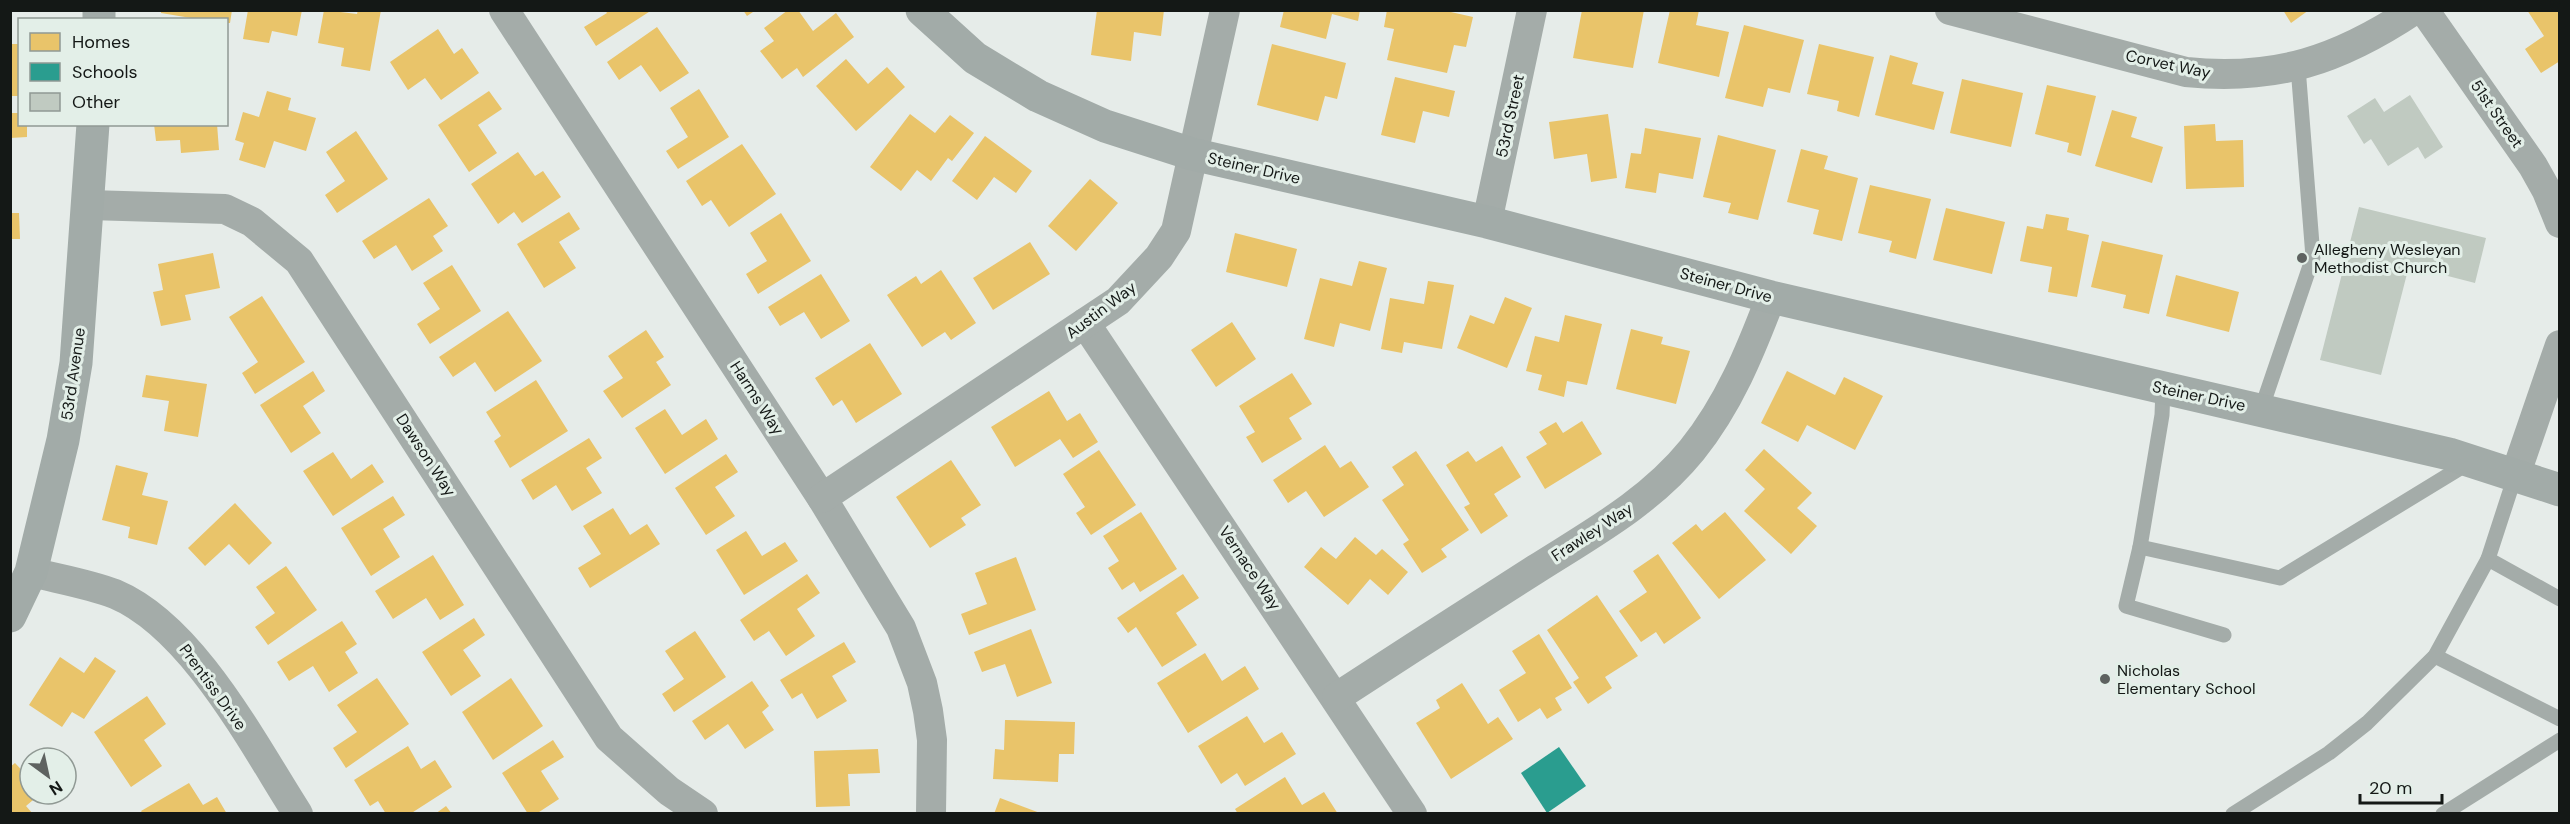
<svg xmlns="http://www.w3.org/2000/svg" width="2570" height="824" font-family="'DM Sans',sans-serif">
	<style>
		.homes { fill: #e9c46a }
		.schools { fill: #2a9d8f }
		.building { fill: #c0cac1 }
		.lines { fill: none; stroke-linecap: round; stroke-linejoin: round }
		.lane { stroke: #a4aca9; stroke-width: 15 }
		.street { stroke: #a4aca9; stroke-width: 30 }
		.secondary { stroke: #a2aba8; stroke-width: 33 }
		.poi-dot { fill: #5e6260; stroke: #e3efe8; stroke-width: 2 }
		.labels { text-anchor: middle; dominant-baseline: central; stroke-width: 6; stroke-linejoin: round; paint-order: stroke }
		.street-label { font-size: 16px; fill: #141816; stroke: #e3efe8 }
		.poi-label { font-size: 16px; fill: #141816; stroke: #e3efe8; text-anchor: start }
	</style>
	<rect width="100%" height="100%" fill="#e6ece9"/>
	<g class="homes">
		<path d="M161,10H232L230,23H226V20H203L161,13Z"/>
		<path d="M248,10H302L297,36L272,31L269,43L243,39Z"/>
		<path d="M324,10L357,14L358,10H381L370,71L341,66L344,48L318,43Z"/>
		<path d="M605,10H652L596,46L584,27L607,13Z"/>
		<path d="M743,10H756L747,16Z"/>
		<path d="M788,10H798L813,31L836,13L854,37L803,77L797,68L782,79L760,51L774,41L764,28Z"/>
		<path d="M1097,10H1164L1161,36L1134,32L1131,61L1091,55Z"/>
		<path d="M1284,10H1360L1358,21L1332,14L1326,39L1280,27Z"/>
		<path d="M1387,10H1442L1473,17L1466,47L1454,45L1447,73L1387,60L1394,29L1384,27Z"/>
		<path d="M1582,10H1644L1633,68L1573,58Z"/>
		<path d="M1670,10H1699L1696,25L1729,32L1719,77L1658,63Z"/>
		<path d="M2283,10H2309L2291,23Z"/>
		<path d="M2527,10H2560V61L2541,73L2525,49L2544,36Z"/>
		<path d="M1744,25L1804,40L1790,93L1768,88L1763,107L1725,98Z"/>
		<path d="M657,27L689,73L660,92L641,65L619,80L607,62Z"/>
		<path d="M438,29L454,54L462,48L479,73L441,100L425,78L408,90L390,62Z"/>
		<rect x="10" y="44" width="10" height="52"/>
		<path d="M1272,44L1346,63L1337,99L1325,96L1318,121L1257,105Z"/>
		<path d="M1819,44L1874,57L1859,117L1837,111L1839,101L1807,94Z"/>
		<path d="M1890,55L1918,63L1912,84L1944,92L1934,130L1875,115Z"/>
		<path d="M846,59L868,84L887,67L905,87L856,131L816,86Z"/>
		<path d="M1395,77L1455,91L1449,117L1423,111L1415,143L1381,135Z"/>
		<path d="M1962,79L2023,93L2011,147L1950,133Z"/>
		<path d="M2047,85L2096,96L2081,156L2067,152L2069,143L2035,134Z"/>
		<path d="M699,89L729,137L678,169L666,151L688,137L670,108Z"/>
		<path d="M267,91L291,98L288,110L316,118L306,151L274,141L265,168L239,160L244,143L235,140L243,112L259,117Z"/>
		<path d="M489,91L502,109L478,125L497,153L469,172L438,125Z"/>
		<path d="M2112,110L2137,117L2131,137L2163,147L2152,183L2095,166Z"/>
		<path d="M10,113H20V124H27V137L10,138Z"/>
		<path d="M910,114L935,133L950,115L974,133L952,161L948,158L931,181L917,170L901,191L870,167Z"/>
		<path d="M1608,114L1617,178L1591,182L1587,154L1554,159L1549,122Z"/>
		<path d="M154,124H217L219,150L181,153L180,140L156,141Z"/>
		<path d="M2215,124L2216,141L2243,140L2244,187L2186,189L2184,126Z"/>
		<path d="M1645,128L1701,138L1693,179L1659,173L1656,193L1625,188L1631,153L1641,154Z"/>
		<path d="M356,131L388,179L337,213L325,195L345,181L326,152Z"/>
		<path d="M1718,135L1776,150L1758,220L1728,213L1731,203L1703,197Z"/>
		<path d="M985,136L1032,171L1016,193L994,177L977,200L952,181Z"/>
		<path d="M742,144L776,194L729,227L711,200L702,206L686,181Z"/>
		<path d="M1801,149L1828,156L1824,169L1858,178L1842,241L1813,234L1819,210L1787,202Z"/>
		<path d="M518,152L535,176L543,171L561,197L522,223L514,212L498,224L471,184Z"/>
		<path d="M1090,179L1118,203L1076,251L1048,226Z"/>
		<path d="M1870,185L1931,199L1916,259L1889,252L1892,241L1858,233Z"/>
		<path d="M429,198L448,226L433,236L443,251L412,271L396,245L374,259L362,241Z"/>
		<path d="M1946,208L2005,222L1992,274L1933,260Z"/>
		<path d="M569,212L580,229L559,242L576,268L544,288L517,244Z"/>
		<path d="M10,213H19L20,239H10Z"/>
		<path d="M781,213L811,261L758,294L746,274L767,261L750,233Z"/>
		<path d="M2046,214L2069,218L2067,230L2089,235L2077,297L2048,292L2052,267L2020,261L2027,226L2043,229Z"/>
		<path d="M1235,233L1297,249L1287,287L1226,272Z"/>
		<path d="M2102,241L2163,255L2149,314L2123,308L2126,295L2091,287Z"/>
		<path d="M1030,242L1050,274L993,310L973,278Z"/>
		<path d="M213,253L220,288L185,295L191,320L161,326L153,292L163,290L158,264Z"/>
		<path d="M1359,261L1387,268L1370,331L1340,323L1334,347L1304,339L1320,278L1352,286Z"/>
		<path d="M452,265L481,311L430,344L417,324L440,309L423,283Z"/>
		<path d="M941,270L976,323L951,340L945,332L922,347L887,295L916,276L921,284Z"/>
		<path d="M821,274L850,321L821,339L804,312L780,326L768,307Z"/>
		<path d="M2176,275L2239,292L2229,332L2166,316Z"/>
		<path d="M1428,281L1454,285L1442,349L1404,342L1402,353L1381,349L1390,298L1424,304Z"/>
		<path d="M262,296L305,362L255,394L242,373L258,362L229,317Z"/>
		<path d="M1505,297L1532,308L1507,368L1457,348L1470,315L1494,324Z"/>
		<path d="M508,311L542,361L495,392L475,362L453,377L439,357Z"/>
		<path d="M1565,315L1602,324L1587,385L1567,381L1564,397L1538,390L1542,375L1526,371L1535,336L1559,342Z"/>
		<path d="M1232,322L1256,359L1216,387L1191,350Z"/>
		<path d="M1631,329L1663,337L1661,344L1690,351L1676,404L1616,389Z"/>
		<path d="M646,330L664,357L656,362L671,385L622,418L603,391L623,378L608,356Z"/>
		<path d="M870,343L902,394L856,423L842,400L833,406L815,378Z"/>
		<path d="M313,371L325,391L303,406L321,433L291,453L260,405Z"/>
		<path d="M1787,371L1835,395L1844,377L1883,396L1855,450L1807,425L1798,442L1761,423Z"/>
		<path d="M1292,373L1312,404L1289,418L1302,439L1262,463L1246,437L1255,432L1239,406Z"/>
		<path d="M146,375L207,384L198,437L164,431L169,401L142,397Z"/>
		<path d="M536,380L568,431L510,468L494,441L501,436L486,412Z"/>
		<path d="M1049,391L1067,421L1080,413L1098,442L1073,458L1060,439L1015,467L991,427Z"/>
		<path d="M665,409L682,435L706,419L718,439L665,474L635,428Z"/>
		<path d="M1582,421L1602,454L1545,489L1526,457L1547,444L1539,432L1556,422L1563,433Z"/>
		<path d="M589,438L602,458L586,468L602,493L572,511L556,485L533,500L521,480Z"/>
		<path d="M1325,445L1340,468L1351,461L1369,487L1324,517L1306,491L1288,503L1273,480Z"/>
		<path d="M1502,446L1521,477L1494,494L1508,516L1481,534L1464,507L1470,504L1446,465L1468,451L1476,462Z"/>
		<path d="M1764,449L1812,493L1797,508L1817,526L1791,554L1744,511L1765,489L1745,470Z"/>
		<path d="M1099,450L1136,505L1091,535L1076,513L1085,507L1063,474Z"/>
		<path d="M1416,451L1469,530L1441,549L1447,557L1422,573L1403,544L1409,540L1382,500L1404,485L1392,467Z"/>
		<path d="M333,452L351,479L372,464L384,482L333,516L303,471Z"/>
		<path d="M726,454L738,472L715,487L735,516L706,535L675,488Z"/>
		<path d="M951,460L981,505L961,518L966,525L930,548L896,497Z"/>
		<path d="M116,465L148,473L142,495L168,501L157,545L128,538L130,527L102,520Z"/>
		<path d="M393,496L405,515L383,529L400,557L371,576L341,528Z"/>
		<path d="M235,503L272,543L249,565L229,544L205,566L188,548Z"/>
		<path d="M613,508L630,535L647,524L660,544L590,588L578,568L601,554L583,526Z"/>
		<path d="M1141,512L1177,569L1140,592L1134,582L1122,590L1108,568L1119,561L1103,536Z"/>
		<path d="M1725,512L1766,560L1719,599L1672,543L1696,524L1702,531Z"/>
		<path d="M746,531L762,556L785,542L798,561L744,595L716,550Z"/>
		<path d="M1355,537L1376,555L1382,549L1408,572L1388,595L1370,579L1348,605L1304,567L1321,547L1336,559Z"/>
		<path d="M1658,554L1701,618L1664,644L1656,632L1641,642L1619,611L1647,592L1633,571Z"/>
		<path d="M433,555L464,605L440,620L426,598L393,619L375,591Z"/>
		<path d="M1016,557L1036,610L969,635L961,614L987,604L975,573Z"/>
		<path d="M286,566L317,610L268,645L255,627L275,613L256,587Z"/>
		<path d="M807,574L820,593L797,609L815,636L786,656L769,631L754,641L740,620Z"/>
		<path d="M1183,574L1199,598L1176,613L1197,645L1162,667L1136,627L1128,633L1117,618Z"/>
		<path d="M1597,595L1638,656L1605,677L1612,688L1588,704L1573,682L1579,678L1547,630Z"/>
		<path d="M474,618L485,635L463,650L481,676L451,696L422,652Z"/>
		<path d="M342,621L357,644L345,652L358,673L329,692L313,666L289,681L277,662Z"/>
		<path d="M1031,629L1052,683L1017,697L1005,664L982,672L974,652Z"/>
		<path d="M695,631L726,677L674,712L662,694L684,679L665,651Z"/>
		<path d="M1539,634L1572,688L1555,698L1562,710L1547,719L1540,708L1518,722L1499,690L1526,673L1512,651Z"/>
		<path d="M844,642L856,662L832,676L847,701L817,719L802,693L792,699L780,680Z"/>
		<path d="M1205,653L1222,681L1245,666L1259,689L1188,733L1157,683Z"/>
		<path d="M60,657L84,673L95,657L116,671L84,719L72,712L62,727L29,705Z"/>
		<path d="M377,678L409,724L346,768L333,748L357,732L337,705Z"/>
		<path d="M511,678L543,726L493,760L462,712Z"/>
		<path d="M752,681L769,706L762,712L774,730L745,749L728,724L705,740L692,721Z"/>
		<path d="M1462,683L1488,724L1498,717L1513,739L1451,779L1416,723L1440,708L1436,700Z"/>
		<path d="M147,696L166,724L144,740L162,766L131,787L94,732Z"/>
		<path d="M1247,716L1264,743L1282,732L1296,754L1245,786L1237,773L1221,784L1198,746Z"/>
		<path d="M1005,720L1075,722L1074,754H1059L1058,782L993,779L995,749L1004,750Z"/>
		<path d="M553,740L564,757L541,771L559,799L536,814H528L502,773Z"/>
		<path d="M408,746L421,769L435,760L452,787L410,814H386L378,801L370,806L354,780Z"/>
		<path d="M878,749L880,773L848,774L850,806L816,807L814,751Z"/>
		<path d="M15,763L30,779V794H40L26,806L33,814H10V767Z"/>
		<path d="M1285,777L1302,805L1324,792L1338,814H1238L1235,809Z"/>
		<path d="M189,783L203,805L217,797L227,814H143L141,811Z"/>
		<path d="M1000,798L1040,813V814H994Z"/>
		<path d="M446,806L452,814H435Z"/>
	</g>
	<path class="schools" d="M1559,747L1586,786L1547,813L1521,773Z"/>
	<g class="building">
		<path d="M2410,95L2443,147L2425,159L2418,147L2388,166L2371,139L2364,144L2347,116L2375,98L2384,112Z"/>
		<path d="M2359,207L2486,238L2475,283L2409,266L2381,375L2320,360Z"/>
	</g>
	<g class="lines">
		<g class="lane">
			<path d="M2163,389L2162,415L2140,547L2126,606L2224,635"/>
			<path d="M2261,410L2313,257L2298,67"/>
			<path d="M2140,547L2280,578L2470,462"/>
			<path d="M2488,559L2560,599"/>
			<path d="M2435,656L2560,719"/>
			<path d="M2233,814L2329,753L2367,723L2435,656L2488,559L2515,476"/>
			<path d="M2443,814L2560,740"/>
		</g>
		<g class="street">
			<path d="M504,10L822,498L901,628L922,683L928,711L932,740L931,814"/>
			<path d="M1950,10L2186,72C2276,81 2339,60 2414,10"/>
			<path d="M2424,10L2533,166L2547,191L2560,223"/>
			<path d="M89,205L225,209L252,222L299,261L609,738L669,791L703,814"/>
			<path d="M1487,222L1532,10"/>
			<path d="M1085,323L1412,814"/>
			<path d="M2515,476L2560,345"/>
			<path d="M822,498L1118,301L1159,257L1176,231L1225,10"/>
			<path d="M31,572C59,579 89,584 115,594C193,627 253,744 298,814"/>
			<path d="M1337,697C1403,654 1470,611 1536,569C1591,534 1650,502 1692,450C1729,404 1750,352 1771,297"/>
		</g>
		<g class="secondary">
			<path d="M922,10L975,58L1038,96L1105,126L1192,154L1487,222L1771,297L2449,454L2560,490"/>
			<path d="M99,20V10"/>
			<path d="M10,616L31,572L63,440L76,363L93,124"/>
		</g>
	</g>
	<g class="poi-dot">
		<circle cx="2302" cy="258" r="6"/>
		<circle cx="2105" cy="679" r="6"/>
	</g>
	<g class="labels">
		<g class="street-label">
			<text transform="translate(2168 64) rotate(12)">Corvet Way</text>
			<text transform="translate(2497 114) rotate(55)">51st Street</text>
			<text transform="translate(1510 116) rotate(-78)">53rd Street</text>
			<text transform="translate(1254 168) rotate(13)">Steiner Drive</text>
			<text transform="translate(1726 285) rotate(15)">Steiner Drive</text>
			<text transform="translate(1101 310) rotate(-37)">Austin Way</text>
			<text transform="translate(73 374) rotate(-82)">53rd Avenue</text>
			<text transform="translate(2199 396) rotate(12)">Steiner Drive</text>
			<text transform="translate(757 398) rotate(57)">Harms Way</text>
			<text transform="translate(426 455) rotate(57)">Dawson Way</text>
			<text transform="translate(1592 532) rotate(-33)">Frawley Way</text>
			<text transform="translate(1250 568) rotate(56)">Vernace Way</text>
			<text transform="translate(213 687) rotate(54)">Prentiss Drive</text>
		</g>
		<g class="poi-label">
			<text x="2314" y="249">Allegheny Wesleyan<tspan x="2314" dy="18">Methodist Church</tspan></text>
			<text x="2117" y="670">Nicholas<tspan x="2117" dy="18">Elementary School</tspan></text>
		</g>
	</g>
	<rect width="2570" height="824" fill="none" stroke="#141816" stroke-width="24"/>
	<rect x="18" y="18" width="210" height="108" fill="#e3efe8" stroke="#909994" stroke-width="1.5"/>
	<rect x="30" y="33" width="30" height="18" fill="#e9c46a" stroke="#909994" stroke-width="1.5"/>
	<text x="72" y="48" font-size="18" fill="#141816">Homes</text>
	<rect x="30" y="63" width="30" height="18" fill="#2a9d8f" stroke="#909994" stroke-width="1.5"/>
	<text x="72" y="78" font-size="18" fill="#141816">Schools</text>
	<rect x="30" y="93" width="30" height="18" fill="#c0cac1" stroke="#909994" stroke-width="1.5"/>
	<text x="72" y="108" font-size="18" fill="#141816">Other</text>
	<g transform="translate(48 776) rotate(147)"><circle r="28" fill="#e3efe8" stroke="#909994" stroke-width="1.5"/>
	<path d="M0-4.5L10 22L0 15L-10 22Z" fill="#5e6260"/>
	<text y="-9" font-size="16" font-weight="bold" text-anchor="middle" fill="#141816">N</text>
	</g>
	<path d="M2360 794v9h82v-9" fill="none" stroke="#141816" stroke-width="3"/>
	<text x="2369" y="794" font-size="18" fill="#141816" stroke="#e3efe8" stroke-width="4.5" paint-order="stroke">20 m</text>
</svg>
